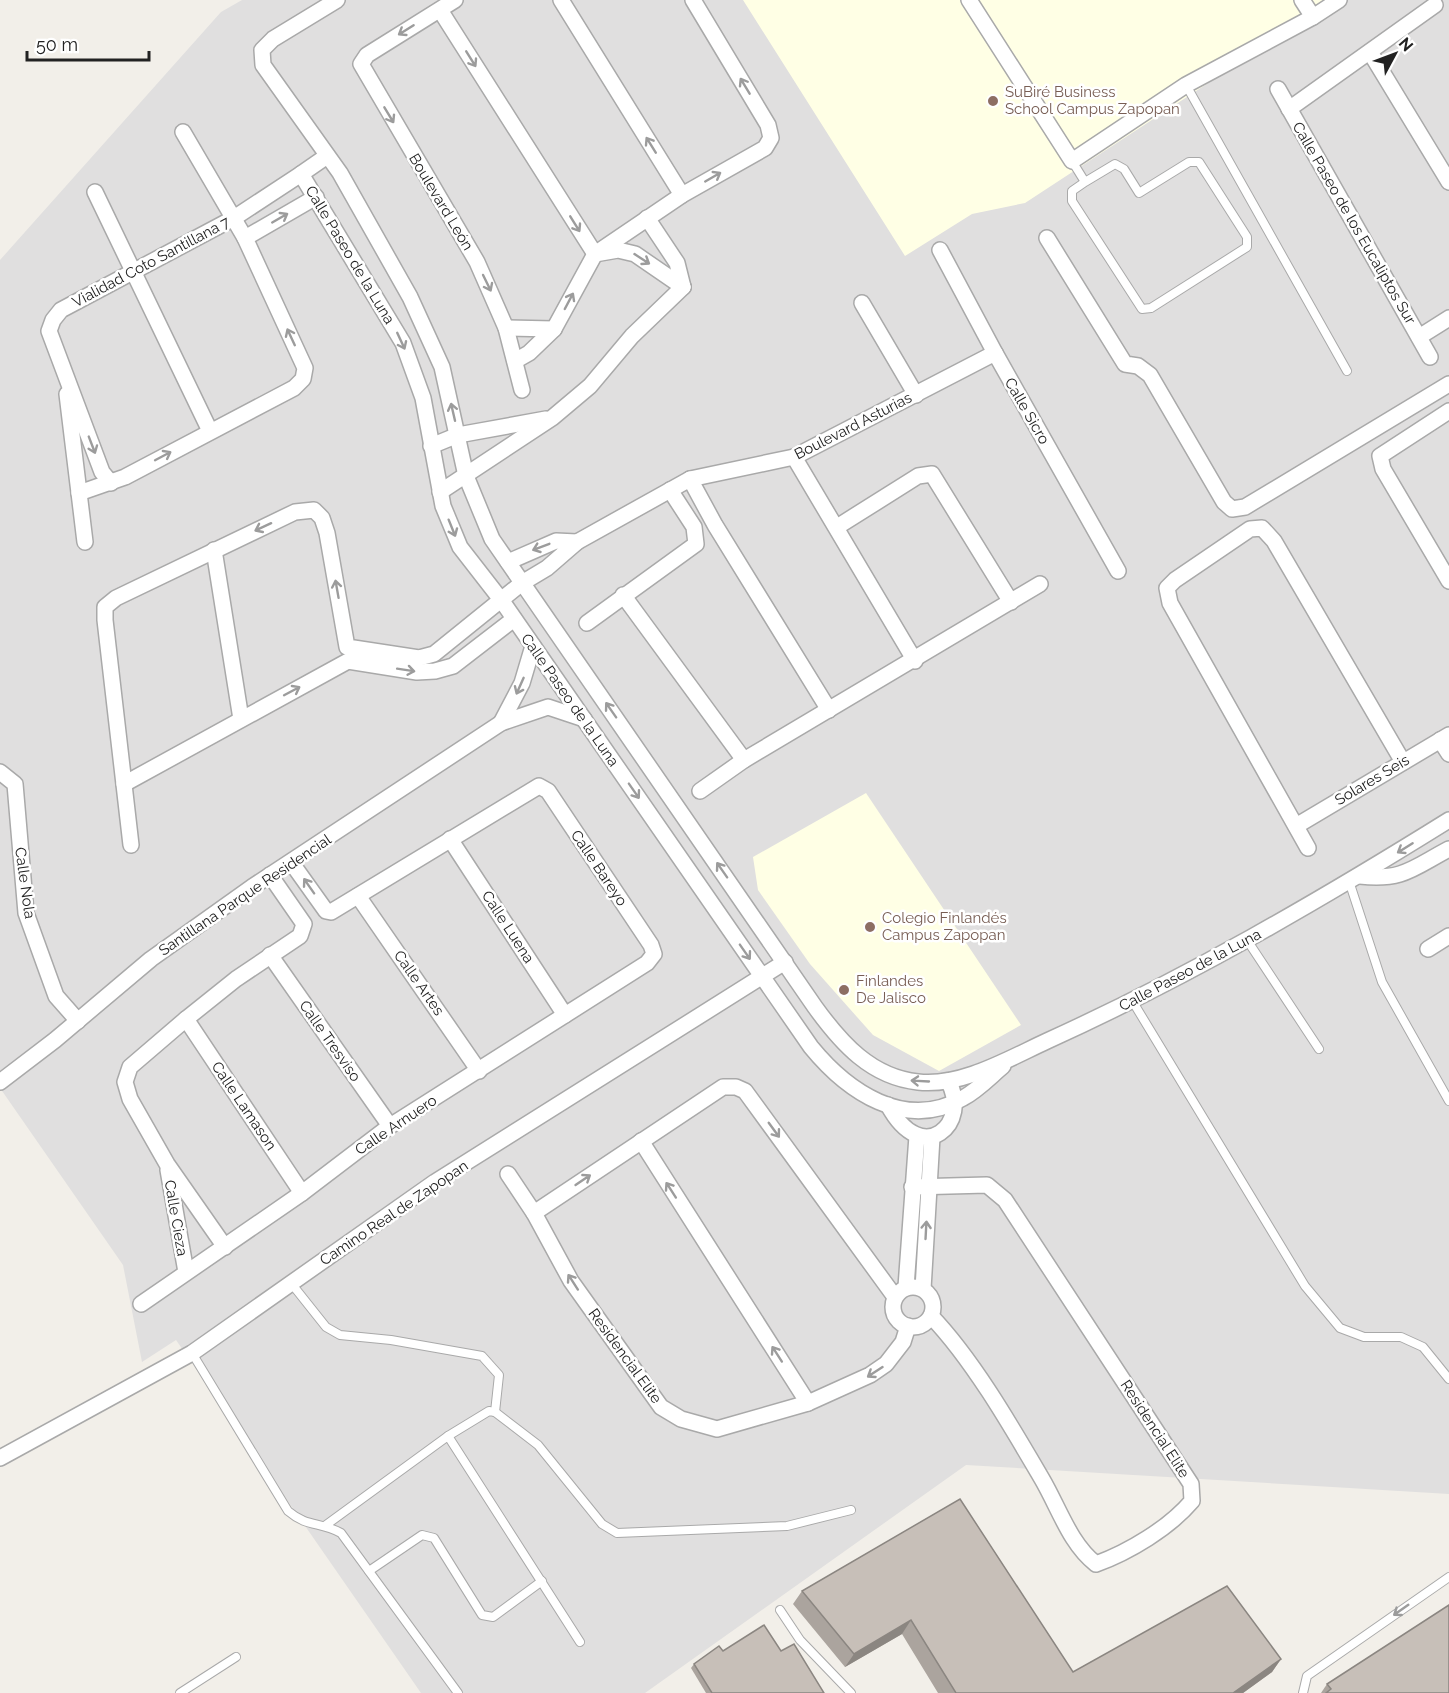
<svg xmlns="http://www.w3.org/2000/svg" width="1449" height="1693" font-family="Raleway,sans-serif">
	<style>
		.residential { fill: #e0dfdf }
		.education { fill: #ffffe5 }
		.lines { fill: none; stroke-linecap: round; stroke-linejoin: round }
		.service-casing { stroke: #a9a9a9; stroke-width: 10 }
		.minor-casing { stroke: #a9a9a9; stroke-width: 18 }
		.service { stroke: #fff; stroke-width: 8 }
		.minor { stroke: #fff; stroke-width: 15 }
		.wall { fill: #aba49e }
		.shaded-wall { fill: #8b8681 }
		.building { fill: #c7bfb8; stroke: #8b8681; stroke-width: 1.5 }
		.oneway { stroke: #9c9c9c }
		.education-dot { fill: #8d6e63; stroke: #fff; stroke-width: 2 }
		.labels { text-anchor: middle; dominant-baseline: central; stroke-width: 5; stroke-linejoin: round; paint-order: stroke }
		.education-label { font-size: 15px; fill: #785e54; stroke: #fff; text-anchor: start }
		.street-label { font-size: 15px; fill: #222; stroke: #fff }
	</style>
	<rect width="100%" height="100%" fill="#f2efe9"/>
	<path class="residential" d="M242,0H1449V1494L966,1465L645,1693H421L176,1340L142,1362L123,1265L0,1088V260L221,12Z"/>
	<g class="education">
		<path d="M743,0H1335L1025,203L972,214L905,256Z"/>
		<path d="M866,793L1021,1025L939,1071L873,1035L810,964L758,890L753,857Z"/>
	</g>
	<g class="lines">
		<defs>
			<g id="service">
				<path d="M1186,85L1347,371"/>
				<path d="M1072,161L1085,182L1072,191V201L1142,309L1151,308L1247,247V237L1199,162H1189L1139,193L1124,169L1115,164L1085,182"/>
				<path d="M1349,881L1382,982L1449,1101"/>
				<path d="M1247,940L1319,1049"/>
				<path d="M1133,1002L1305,1286L1340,1328L1364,1337H1401L1423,1347L1449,1379"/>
				<path d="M291,1283L326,1327L340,1335L391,1340L482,1356L499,1375L495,1412"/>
				<path d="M192,1353L288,1511C308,1528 319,1521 341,1533L458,1693"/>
				<path d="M448,1436L489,1411L495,1412L538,1445L602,1524L617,1533L787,1526L851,1510"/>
				<path d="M326,1525L448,1436L580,1642"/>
				<path d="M369,1571L422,1535L434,1538L482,1615L493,1617L542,1581"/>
				<path d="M780,1610L800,1640L851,1693"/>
				<path d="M180,1693L236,1657"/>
				<path d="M1303,1693L1307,1676L1449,1577"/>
			</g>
			<g id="minor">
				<path d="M337,0L273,39L262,50L263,65L340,173L410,297L442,367L466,476L492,539L815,1007C841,1043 871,1077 918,1082C961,1087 1008,1059 1047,1041C1186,978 1319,901 1449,820"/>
				<path d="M455,0L367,55L361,64L477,262L506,328L522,390"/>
				<path d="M561,0L682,195"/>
				<path d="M969,0L1072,161L1186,85L1313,17L1339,0"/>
				<path d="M1302,0L1313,17"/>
				<path d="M440,10L595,254L618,250L635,254L683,287"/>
				<path d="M1370,52L1449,182"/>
				<path d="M1278,89L1430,357"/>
				<path d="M1289,109L1435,5"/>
				<path d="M327,156L301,174L403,343L423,398L443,506L460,547L502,601L811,1047C847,1091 905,1132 963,1098C978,1090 990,1077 1003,1066"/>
				<path d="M95,192L210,431"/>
				<path d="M647,218L677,263L683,287"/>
				<path d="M245,238L316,197"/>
				<path d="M1047,238L1125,364L1138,366L1150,375L1224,502L1232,509L1245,507L1449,384"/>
				<path d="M940,250L995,353L1118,571"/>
				<path d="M862,303L916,395"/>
				<path d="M506,328L554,329L595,254L682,195L765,148L771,138L768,125L693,0"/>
				<path d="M1419,337L1449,318"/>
				<path d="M515,361L529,353L554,329"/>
				<path d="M67,394L85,542"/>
				<path d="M1449,411L1380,456L1383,469L1449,581"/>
				<path d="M431,446L458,435L546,419"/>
				<path d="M794,457L915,661"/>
				<path d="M690,479L715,525L829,710"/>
				<path d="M111,483L102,472L49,331L53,320L61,310L234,218L301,174"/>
				<path d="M440,492L552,418L590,386L632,336L683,287"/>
				<path d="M79,493L125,477L294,388L303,379L305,368L245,238L183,132"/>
				<path d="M837,527L918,476L932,474L1011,602"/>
				<path d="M214,550L241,719"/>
				<path d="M508,562L556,541L577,542"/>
				<path d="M623,595L744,760"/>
				<path d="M587,623L696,544L694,527L670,490"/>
				<path d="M501,723L522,683L533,646"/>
				<path d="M1440,740L1449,754"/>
				<path d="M0,772L15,784L26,913L56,996L78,1021"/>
				<path d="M124,784L348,661L417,672L435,671L453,666L514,619"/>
				<path d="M700,791L744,760L1040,584"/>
				<path d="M1296,826L1449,735"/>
				<path d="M450,839L565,1015"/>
				<path d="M131,845L105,620V607L116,598L295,512L314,510L322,518L327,533L347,647L419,658L434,654L522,583L547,568L577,542L690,479L794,457L995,353"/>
				<path d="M1308,848L1170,603L1167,588L1175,580L1250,529L1262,528L1274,541L1403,762"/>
				<path d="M1360,876C1403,881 1413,868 1449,849"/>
				<path d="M358,896L479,1071"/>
				<path d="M1428,949L1449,936"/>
				<path d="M270,955L390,1126"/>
				<path d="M186,1019L302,1193"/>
				<path d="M0,1082L55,1040L151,959L252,887L501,723L548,707L584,719"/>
				<path d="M888,1105C923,1170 972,1122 948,1081"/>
				<path d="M641,1141L808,1403"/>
				<path d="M168,1170L186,1272"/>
				<path d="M508,1174L534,1213L571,1281L661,1407L681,1419L717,1429L808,1403L870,1375L886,1364L903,1342L908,1326"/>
				<path d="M912,1187L987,1185L1005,1200L1191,1484L1192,1501C1169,1528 1129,1552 1096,1564C1070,1544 1059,1508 1042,1479C1011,1426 973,1360 931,1316"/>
				<path d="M534,1213L723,1087H736L745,1091L895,1297"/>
				<path d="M225,1247L167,1164L130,1099L125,1082L130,1067L186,1019L236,979L300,936L304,924L270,875"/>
				<circle cx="913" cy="1307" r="20"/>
				<path d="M906,1287L917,1136"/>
				<path d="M923,1289L932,1137"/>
				<path d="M141,1304L302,1193L390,1126L647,963L654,954L651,945L548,791L539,786L331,912L326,911L291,862"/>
				<path d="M0,1458L192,1353L435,1182L785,962"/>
			</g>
		</defs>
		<use href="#service" class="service-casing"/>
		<use href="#minor" class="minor-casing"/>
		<use href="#service" class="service"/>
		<use href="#minor" class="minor"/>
	</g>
	<g class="wall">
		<path d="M960,1499L1073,1672L1281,1659L1272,1672L1243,1693H938L902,1634L845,1667L793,1604L802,1591Z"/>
		<path d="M723,1651H781L824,1693H706L691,1668L694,1664Z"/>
		<path d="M1327,1684L1449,1693H1321Z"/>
	</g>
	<g class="shaded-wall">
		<path d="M911,1620L902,1634L845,1667L854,1654Z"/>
		<path d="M1281,1659L1272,1672L1243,1693H1233Z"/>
	</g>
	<g class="building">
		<path d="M960,1499L1073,1672L1227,1586L1281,1659L1233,1693H956L911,1620L854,1654L802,1591Z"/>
		<path d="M1449,1605V1693H1326L1331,1689L1327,1684Z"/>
		<path d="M764,1625L781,1651L794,1644L824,1693H712L694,1664L719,1646L723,1651Z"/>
	</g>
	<defs><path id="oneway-shaft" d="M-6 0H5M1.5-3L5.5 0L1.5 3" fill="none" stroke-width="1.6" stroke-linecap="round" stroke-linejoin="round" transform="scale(1.5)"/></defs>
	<g class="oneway">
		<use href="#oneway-shaft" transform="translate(406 30) rotate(148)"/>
		<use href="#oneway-shaft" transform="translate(471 59) rotate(58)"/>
		<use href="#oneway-shaft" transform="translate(745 86) rotate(-121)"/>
		<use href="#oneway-shaft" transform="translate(389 115) rotate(59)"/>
		<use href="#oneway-shaft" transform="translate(651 145) rotate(-122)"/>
		<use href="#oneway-shaft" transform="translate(713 177) rotate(-30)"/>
		<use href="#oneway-shaft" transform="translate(280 218) rotate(-30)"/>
		<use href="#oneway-shaft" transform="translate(575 224) rotate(58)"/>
		<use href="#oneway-shaft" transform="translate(642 259) rotate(33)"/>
		<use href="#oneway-shaft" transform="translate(487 283) rotate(64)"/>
		<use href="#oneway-shaft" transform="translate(569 301) rotate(-62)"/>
		<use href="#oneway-shaft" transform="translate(291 337) rotate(-115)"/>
		<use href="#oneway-shaft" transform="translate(401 341) rotate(65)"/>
		<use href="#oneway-shaft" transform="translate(453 412) rotate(-103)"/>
		<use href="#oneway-shaft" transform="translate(92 445) rotate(69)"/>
		<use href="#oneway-shaft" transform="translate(163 456) rotate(-28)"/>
		<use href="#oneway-shaft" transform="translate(263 527) rotate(155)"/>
		<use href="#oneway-shaft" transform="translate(452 528) rotate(68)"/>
		<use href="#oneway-shaft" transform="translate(541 547) rotate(159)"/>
		<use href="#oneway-shaft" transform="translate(337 589) rotate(-100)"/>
		<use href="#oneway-shaft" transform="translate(406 670) rotate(9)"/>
		<use href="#oneway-shaft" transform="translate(520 686) rotate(114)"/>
		<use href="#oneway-shaft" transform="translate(292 691) rotate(-28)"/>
		<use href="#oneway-shaft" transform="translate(611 710) rotate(-125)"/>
		<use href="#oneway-shaft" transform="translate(634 791) rotate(55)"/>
		<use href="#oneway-shaft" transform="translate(1405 848) rotate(148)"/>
		<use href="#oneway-shaft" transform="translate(722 870) rotate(-125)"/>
		<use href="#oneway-shaft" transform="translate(309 886) rotate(-125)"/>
		<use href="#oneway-shaft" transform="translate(745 952) rotate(55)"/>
		<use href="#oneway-shaft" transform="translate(920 1081) rotate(-177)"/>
		<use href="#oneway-shaft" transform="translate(774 1130) rotate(54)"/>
		<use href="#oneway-shaft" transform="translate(583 1180) rotate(-34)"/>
		<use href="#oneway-shaft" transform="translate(671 1190) rotate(-123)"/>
		<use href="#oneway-shaft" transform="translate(926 1230) rotate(-87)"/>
		<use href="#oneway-shaft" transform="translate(573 1282) rotate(-123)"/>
		<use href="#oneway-shaft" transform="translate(777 1354) rotate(-123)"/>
		<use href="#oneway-shaft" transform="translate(875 1372) rotate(147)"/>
		<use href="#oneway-shaft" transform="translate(1401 1610) rotate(145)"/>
	</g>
	<g class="education-dot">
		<circle cx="993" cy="101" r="6"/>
		<circle cx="870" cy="927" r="6"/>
		<circle cx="844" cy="990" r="6"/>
	</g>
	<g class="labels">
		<g class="education-label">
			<text x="1005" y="92">SuBiré Business<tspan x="1005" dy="17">School Campus Zapopan</tspan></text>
			<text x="882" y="918">Colegio Finlandés<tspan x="882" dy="17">Campus Zapopan</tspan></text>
			<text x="856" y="981">Finlandes<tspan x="856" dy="17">De Jalisco</tspan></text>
		</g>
		<g class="street-label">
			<text transform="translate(441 202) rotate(59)">Boulevard León</text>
			<text transform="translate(1354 223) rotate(60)">Calle Paseo de los Eucaliptos Sur</text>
			<text transform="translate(350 255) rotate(59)">Calle Paseo de la Luna</text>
			<text transform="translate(151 262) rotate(-28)">Vialidad Coto Santillana 7</text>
			<text transform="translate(1027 411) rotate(60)">Calle Sicro</text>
			<text transform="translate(853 426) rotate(-27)">Boulevard Asturias</text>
			<text transform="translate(570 700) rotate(55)">Calle Paseo de la Luna</text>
			<text transform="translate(1372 780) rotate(-31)">Solares Seis</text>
			<text transform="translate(599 868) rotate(56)">Calle Bareyo</text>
			<text transform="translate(25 883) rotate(82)">Calle Nola</text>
			<text transform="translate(245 895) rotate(-34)">Santillana Parque Residencial</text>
			<text transform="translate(508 927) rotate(57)">Calle Luena</text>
			<text transform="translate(1190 970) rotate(-28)">Calle Paseo de la Luna</text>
			<text transform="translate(419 983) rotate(55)">Calle Artes</text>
			<text transform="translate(330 1041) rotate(55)">Calle Tresviso</text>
			<text transform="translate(244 1106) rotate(56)">Calle Lamason</text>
			<text transform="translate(396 1125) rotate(-34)">Calle Arnuero</text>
			<text transform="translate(394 1213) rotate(-34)">Camino Real de Zapopan</text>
			<text transform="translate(176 1218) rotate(80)">Calle Cieza</text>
			<text transform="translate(625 1356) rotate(54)">Residencial Elite</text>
			<text transform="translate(1155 1429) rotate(57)">Residencial Elite</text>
		</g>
	</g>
	<g transform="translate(1395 54) rotate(49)" stroke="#ffffff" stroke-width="4.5" paint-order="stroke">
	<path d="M0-4.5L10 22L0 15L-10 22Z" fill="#222222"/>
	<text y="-9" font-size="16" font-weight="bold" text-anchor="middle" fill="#222222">N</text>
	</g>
	<path d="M27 51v9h122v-9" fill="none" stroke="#222222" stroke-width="3"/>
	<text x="36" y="51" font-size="18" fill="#222222" stroke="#ffffff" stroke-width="4.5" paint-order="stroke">50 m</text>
</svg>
